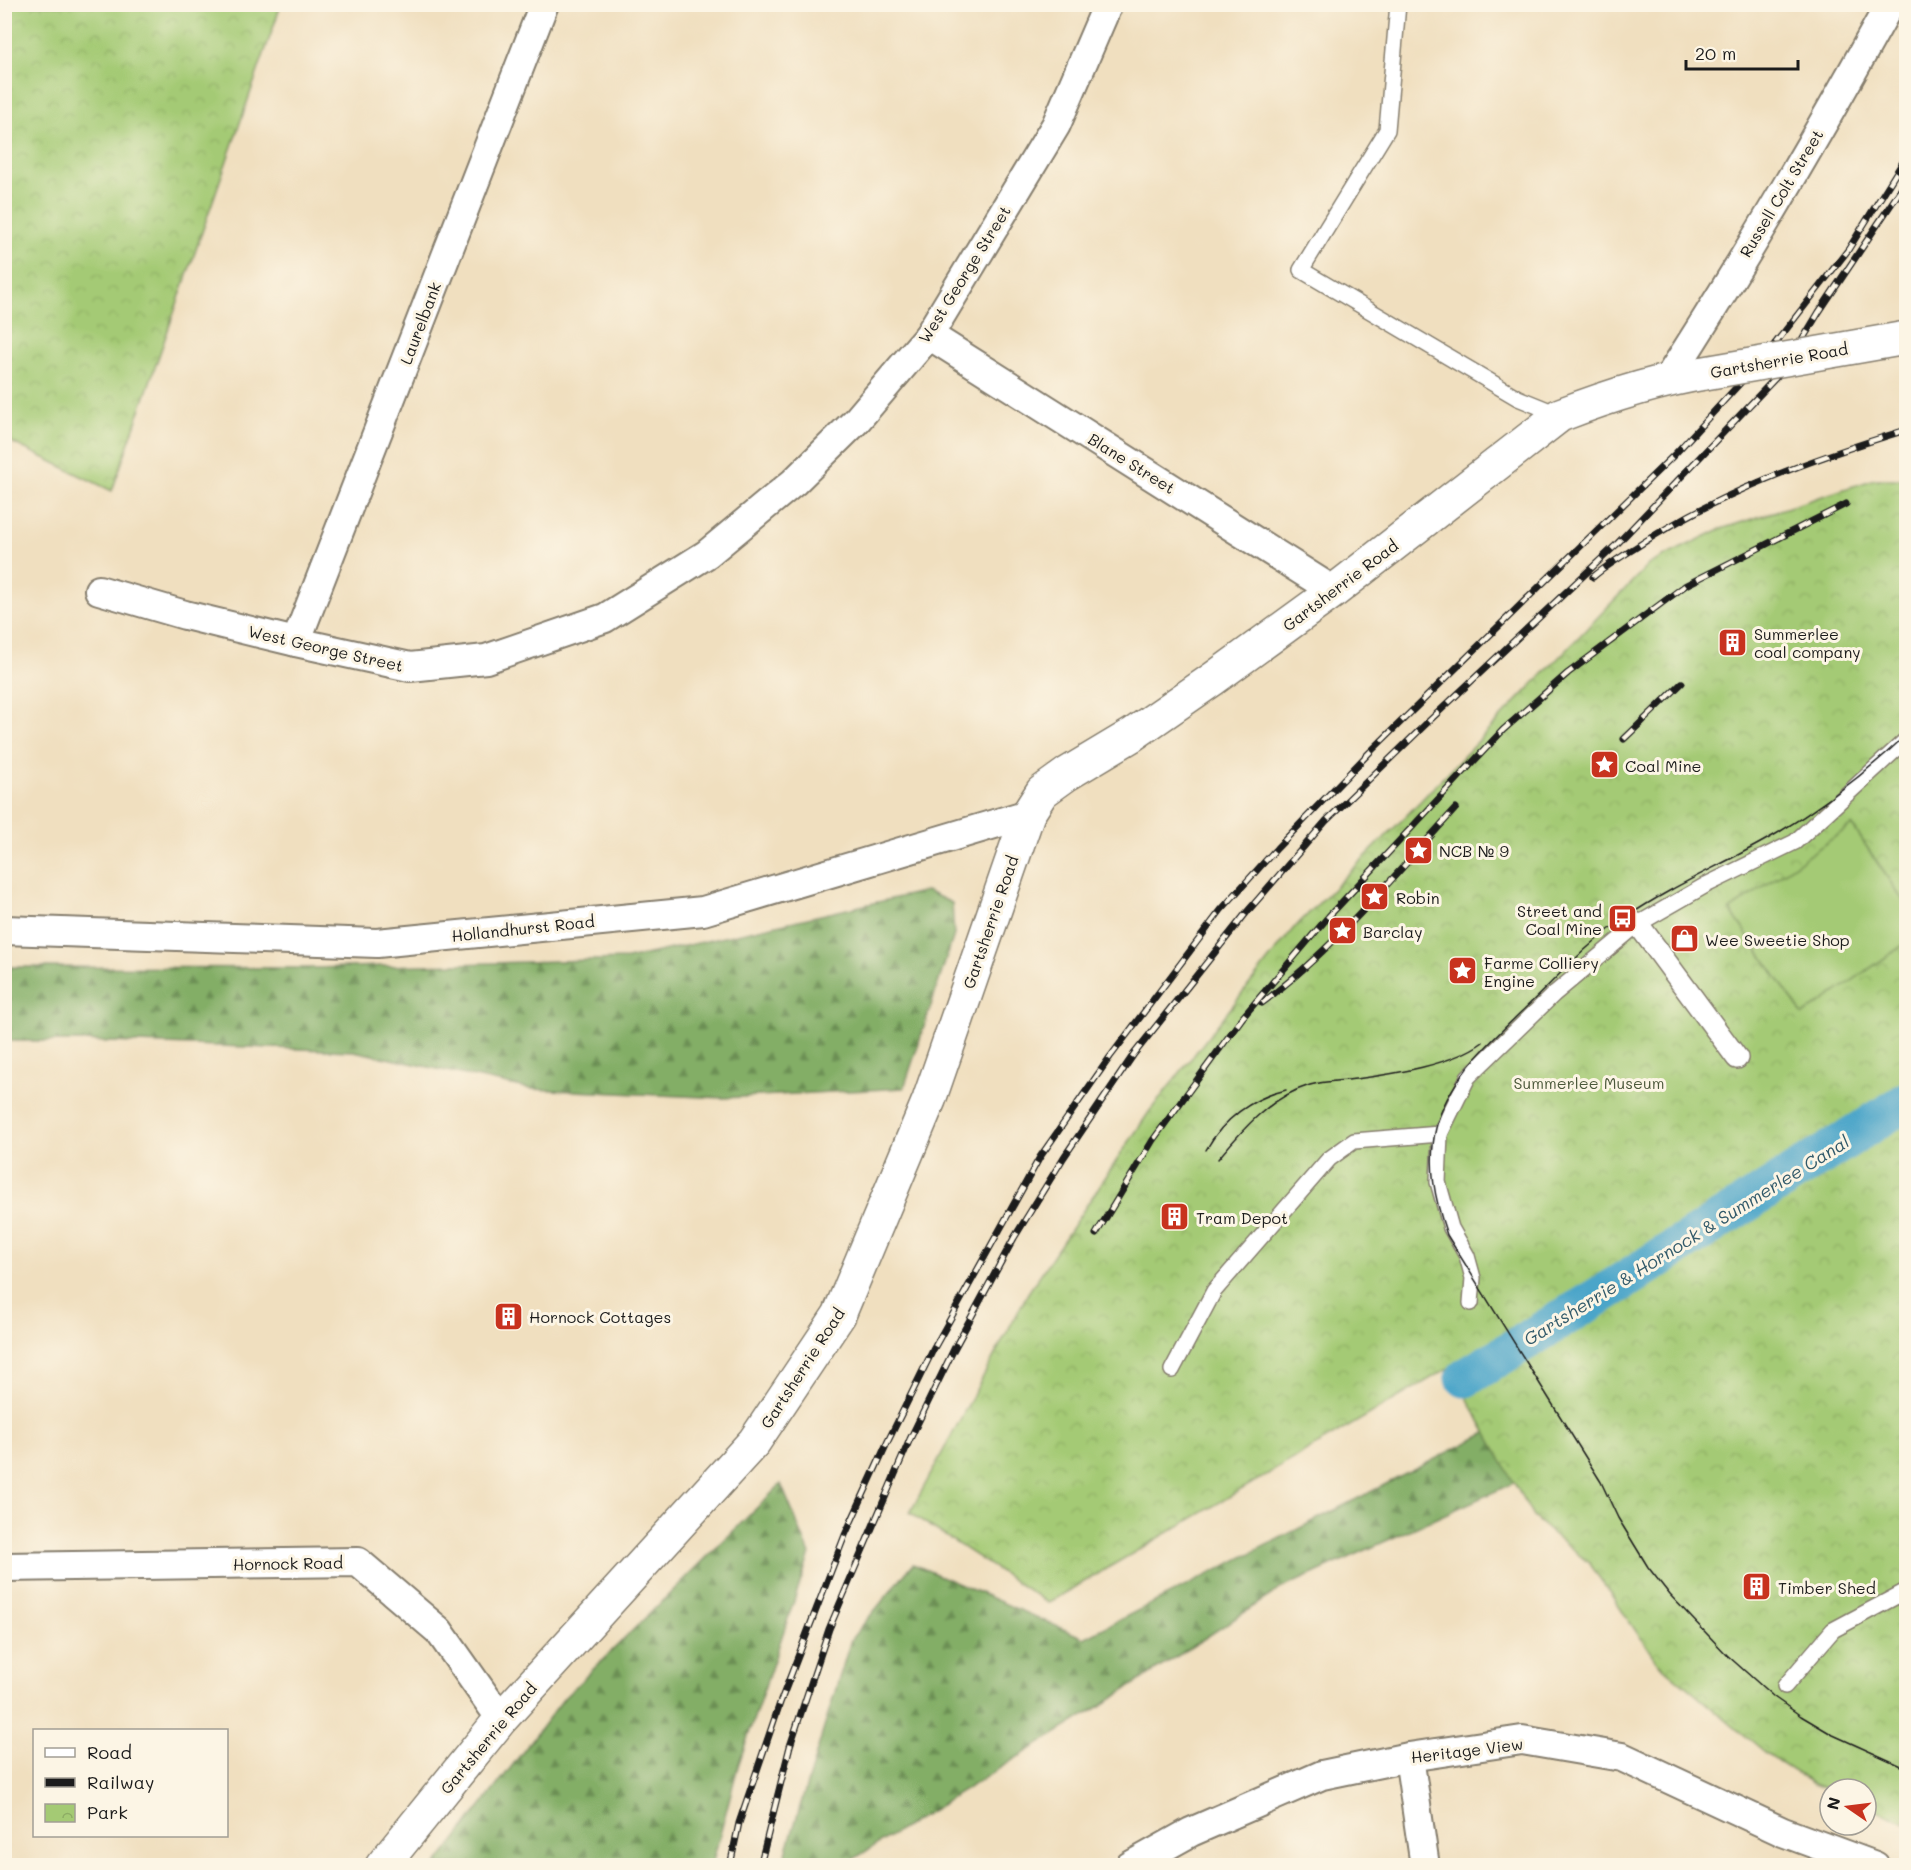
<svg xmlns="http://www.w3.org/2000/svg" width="1911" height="1870" font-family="Mali,sans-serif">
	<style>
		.forest { fill: url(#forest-firs); stroke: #506541; stroke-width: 1.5 }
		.park { fill: url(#park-crowns); stroke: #607348; stroke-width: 1.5 }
		.garden { fill: #a4ca74; stroke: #607348; stroke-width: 1.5 }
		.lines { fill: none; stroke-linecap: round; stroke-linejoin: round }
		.canal { stroke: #4ca5c9; stroke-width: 39 }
		.service-casing { stroke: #867e6e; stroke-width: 18 }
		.pedestrian-casing { stroke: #867e6e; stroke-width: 24 }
		.minor-casing { stroke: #867e6e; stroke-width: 32 }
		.tertiary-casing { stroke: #867e6e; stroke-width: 36 }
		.service { stroke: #fff; stroke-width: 15 }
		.pedestrian { stroke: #fff; stroke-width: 21 }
		.minor { stroke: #fff; stroke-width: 28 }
		.tertiary { stroke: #fff; stroke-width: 33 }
		.tram { stroke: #1c1c1c; stroke-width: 1.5 }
		.rail-casing { stroke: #1c1c1c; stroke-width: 7 }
		.rail { stroke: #fcf5e5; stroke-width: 4.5; stroke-dasharray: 14; stroke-linecap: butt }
		.tertiary-bridge-casing { stroke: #867e6e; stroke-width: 36; stroke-linecap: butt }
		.tertiary-bridge { stroke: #fff; stroke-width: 33 }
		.labels { text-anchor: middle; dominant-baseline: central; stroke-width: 6; stroke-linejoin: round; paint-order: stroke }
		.street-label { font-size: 16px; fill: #1c1c1c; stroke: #fcf5e5 }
		.poi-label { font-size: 16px; fill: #1c1c1c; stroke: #fcf5e5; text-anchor: start }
		.park-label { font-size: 16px; fill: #4c593b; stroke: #fcf5e5 }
		.water-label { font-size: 18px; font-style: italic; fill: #325a6a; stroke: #fcf5e5 }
	</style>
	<defs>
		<pattern id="forest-firs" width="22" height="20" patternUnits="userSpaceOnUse" patternTransform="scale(1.5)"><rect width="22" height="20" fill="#83ae66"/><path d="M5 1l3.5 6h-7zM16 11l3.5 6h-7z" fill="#6a8d53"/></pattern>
		<pattern id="park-crowns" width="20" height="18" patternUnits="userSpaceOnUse" patternTransform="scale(1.5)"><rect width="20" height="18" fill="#a4ca74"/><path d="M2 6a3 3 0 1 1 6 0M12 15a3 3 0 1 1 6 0" fill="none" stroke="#8dad64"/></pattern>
	</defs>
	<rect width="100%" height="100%" fill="#fcf5e5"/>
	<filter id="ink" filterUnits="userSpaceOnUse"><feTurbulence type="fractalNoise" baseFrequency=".0167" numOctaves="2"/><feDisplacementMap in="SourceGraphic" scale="12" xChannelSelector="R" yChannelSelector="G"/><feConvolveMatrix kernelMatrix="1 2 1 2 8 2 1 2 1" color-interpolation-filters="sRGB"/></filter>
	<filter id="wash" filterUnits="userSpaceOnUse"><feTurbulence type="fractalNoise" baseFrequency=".008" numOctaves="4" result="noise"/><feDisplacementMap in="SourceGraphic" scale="24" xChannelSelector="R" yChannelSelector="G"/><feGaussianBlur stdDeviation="1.35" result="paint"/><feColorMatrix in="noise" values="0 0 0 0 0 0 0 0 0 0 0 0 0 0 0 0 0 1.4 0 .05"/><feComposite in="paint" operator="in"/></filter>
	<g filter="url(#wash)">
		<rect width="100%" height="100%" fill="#f0dfbf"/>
		<g class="forest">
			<path d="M926,891L952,903L954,935L904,1088L724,1098L530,1089L354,1051L82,1041H5V967L315,968L627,959Z"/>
			<path d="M1792,1277L1827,1341L1280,1589L1110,1700L847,1863L846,1865L782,1866L851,1639L913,1564L1084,1638Z"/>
			<path d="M781,1484L810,1554L738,1766L712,1865H436L564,1698Z"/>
		</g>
		<g class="park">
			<path d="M4,5H281L112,491L5,439Z"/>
			<path d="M1875,479H1906V1823L1866,1806V1789H1830V1791L1812,1783L1766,1754L1657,1662L1590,1564L1533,1517L1450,1367L1048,1603L910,1513L1028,1293L1149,1112L1293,929L1404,818L1649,564L1718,530Z"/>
		</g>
		<path class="garden" d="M1852,825L1906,905V943L1803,1015L1730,910Z"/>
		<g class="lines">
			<path class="canal" d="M1465,1378L1614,1287L1906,1102"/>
		</g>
	</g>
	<g filter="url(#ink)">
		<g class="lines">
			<defs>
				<g id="service">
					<path d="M1398,4L1387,130L1301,270L1518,398L1560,415"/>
					<path d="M1471,1303L1473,1278L1467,1256L1451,1228L1438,1182L1440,1134L1468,1077L1554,994L1638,924L1706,885L1795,842L1906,740"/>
					<path d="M1172,1370L1214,1291L1329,1159L1354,1141L1440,1134"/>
					<path d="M1785,1686L1833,1630L1906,1591"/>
				</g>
				<path id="pedestrian" d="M1638,924L1737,1058"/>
				<g id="minor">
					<path d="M929,335L1334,591"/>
					<path d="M1668,379C1747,257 1820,131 1890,4"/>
					<path d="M99,590L185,615L296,642L410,667L486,659L605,618L707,554L794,482L857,420L929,335L1056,125L1108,4"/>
					<path d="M296,642L544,4"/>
					<path d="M4,930L377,943L703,911L1028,814"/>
					<path d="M4,1567L358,1562L439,1631L501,1719"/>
					<path d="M1409,1757L1425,1866"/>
					<path d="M1130,1866L1191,1832L1322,1775L1409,1757L1522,1740L1622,1757L1783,1832L1875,1866"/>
				</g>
				<path id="tertiary" d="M382,1866L501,1719L754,1442L839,1315L929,1100L1028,814L1042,792L1067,774L1132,735L1213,679L1334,591L1560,415C1607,397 1655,381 1705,373"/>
			</defs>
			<use href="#service" class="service-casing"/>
			<use href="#pedestrian" class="pedestrian-casing"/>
			<use href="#minor" class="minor-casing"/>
			<use href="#tertiary" class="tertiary-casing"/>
			<use href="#service" class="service"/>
			<use href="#pedestrian" class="pedestrian"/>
			<use href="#minor" class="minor"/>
			<use href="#tertiary" class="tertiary"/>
			<g class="tram">
				<path d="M1906,735C1867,772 1823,806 1776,834C1727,863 1673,885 1625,918C1586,944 1555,980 1521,1012C1487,1045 1448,1080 1436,1128C1427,1165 1435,1200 1447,1235L1601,1482L1618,1518L1648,1567L1670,1595L1727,1655L1774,1697L1801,1716L1833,1735L1906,1768"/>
				<path d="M1206,1150C1223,1119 1252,1098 1286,1090"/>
				<path d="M1218,1159C1243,1129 1270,1097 1310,1085C1324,1081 1341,1081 1356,1079C1394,1074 1452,1065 1483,1042"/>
			</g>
			<defs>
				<g id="rail">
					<path d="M1593,577C1606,566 1621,557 1635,548C1717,493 1812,459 1906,430"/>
					<path d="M1624,739L1682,683"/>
					<path d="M1262,1003C1335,948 1395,875 1456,808"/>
					<path d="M1096,1234L1153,1140L1243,1017L1329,916L1503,730L1568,673L1686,585L1846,504"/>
					<path d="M730,1866L739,1823L780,1703L845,1535L888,1441L933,1350L1040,1157L1110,1057L1221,910L1277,848L1369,753L1674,455L1767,354L1848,250L1906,157"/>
					<path d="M760,1866L790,1746L829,1629L910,1439L954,1349L1014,1238L1064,1157L1134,1054L1247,912L1326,821L1429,721L1616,545L1786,367L1819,312L1906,182"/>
				</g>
			</defs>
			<use href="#rail" class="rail-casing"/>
			<use href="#rail" class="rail"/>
			<defs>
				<path id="tertiary-bridge" d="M1705,373L1906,338"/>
			</defs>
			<use href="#tertiary-bridge" class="tertiary-bridge-casing"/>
			<use href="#tertiary-bridge" class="tertiary-bridge"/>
		</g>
	</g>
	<defs>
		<symbol id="building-square" viewBox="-11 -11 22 22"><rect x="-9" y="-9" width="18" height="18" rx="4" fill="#c8321e" stroke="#fcf5e5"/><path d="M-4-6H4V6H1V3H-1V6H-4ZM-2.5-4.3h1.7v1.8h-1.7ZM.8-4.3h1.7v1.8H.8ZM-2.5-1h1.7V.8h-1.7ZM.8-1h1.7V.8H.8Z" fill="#fff"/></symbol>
		<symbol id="sight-square" viewBox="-11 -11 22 22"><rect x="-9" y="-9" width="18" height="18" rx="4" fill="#c8321e" stroke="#fcf5e5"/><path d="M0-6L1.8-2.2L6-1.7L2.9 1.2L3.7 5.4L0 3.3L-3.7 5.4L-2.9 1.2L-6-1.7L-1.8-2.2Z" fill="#fff"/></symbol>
		<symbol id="bus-square" viewBox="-11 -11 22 22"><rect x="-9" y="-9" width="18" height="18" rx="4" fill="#c8321e" stroke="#fcf5e5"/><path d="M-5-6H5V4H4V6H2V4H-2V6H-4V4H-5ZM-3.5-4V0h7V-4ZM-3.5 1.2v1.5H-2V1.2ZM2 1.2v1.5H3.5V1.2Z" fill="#fff"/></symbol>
		<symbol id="shop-square" viewBox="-11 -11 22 22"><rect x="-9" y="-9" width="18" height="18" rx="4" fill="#c8321e" stroke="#fcf5e5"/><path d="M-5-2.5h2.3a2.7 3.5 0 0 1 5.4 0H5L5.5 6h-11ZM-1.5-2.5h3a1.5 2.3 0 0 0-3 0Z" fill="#fff"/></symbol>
	</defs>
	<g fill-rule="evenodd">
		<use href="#building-square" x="1716" y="626" width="33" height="33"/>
		<use href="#sight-square" x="1588" y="748" width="33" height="33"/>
		<use href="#sight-square" x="1402" y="834" width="33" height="33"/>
		<use href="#sight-square" x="1358" y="880" width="33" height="33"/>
		<use href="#bus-square" x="1606" y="902" width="33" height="33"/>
		<use href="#sight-square" x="1326" y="914" width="33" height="33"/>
		<use href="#shop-square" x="1668" y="922" width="33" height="33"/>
		<use href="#sight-square" x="1446" y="954" width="33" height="33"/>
		<use href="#building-square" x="1158" y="1200" width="33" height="33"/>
		<use href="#building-square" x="492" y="1300" width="33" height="33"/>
		<use href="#building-square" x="1740" y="1570" width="33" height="33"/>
	</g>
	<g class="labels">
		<g class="street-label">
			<text transform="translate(1781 193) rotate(-59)">Russell Colt Street</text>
			<text transform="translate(964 274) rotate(-58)">West George Street</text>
			<text transform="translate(420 323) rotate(-69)">Laurelbank</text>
			<text transform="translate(1779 360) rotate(-10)">Gartsherrie Road</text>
			<text transform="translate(1132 463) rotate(32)">Blane Street</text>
			<text transform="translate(1340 585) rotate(-37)">Gartsherrie Road</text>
			<text transform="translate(326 648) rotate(13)">West George Street</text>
			<text transform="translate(990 922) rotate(-71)">Gartsherrie Road</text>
			<text transform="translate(523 928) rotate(-6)">Hollandhurst Road</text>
			<text transform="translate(802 1368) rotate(-57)">Gartsherrie Road</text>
			<text transform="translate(288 1563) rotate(-1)">Hornock Road</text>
			<text transform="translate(488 1738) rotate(-50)">Gartsherrie Road</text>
			<text transform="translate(1467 1750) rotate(-7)">Heritage View</text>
		</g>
		<g class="poi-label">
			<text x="1754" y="633">Summerlee<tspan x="1754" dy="18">coal company</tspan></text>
			<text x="1625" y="765">Coal Mine</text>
			<text x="1439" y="850">NCB № 9</text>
			<text x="1396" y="897">Robin</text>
			<text x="1602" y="910" text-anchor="end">Street and<tspan x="1602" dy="18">Coal Mine</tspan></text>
			<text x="1363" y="931">Barclay</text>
			<text x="1705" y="939">Wee Sweetie Shop</text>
			<text x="1484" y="962">Farme Colliery<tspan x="1484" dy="18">Engine</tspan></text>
			<text x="1196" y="1217">Tram Depot</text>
			<text x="529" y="1316">Hornock Cottages</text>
			<text x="1778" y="1587">Timber Shed</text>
		</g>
		<g class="park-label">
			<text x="1589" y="1082">Summerlee Museum</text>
		</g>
		<g class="water-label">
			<text transform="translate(1686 1240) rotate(-32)">Gartsherrie &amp; Hornock &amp; Summerlee Canal</text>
		</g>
	</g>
	<rect width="1911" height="1870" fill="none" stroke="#fcf5e5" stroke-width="24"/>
	<rect x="33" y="1729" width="195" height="108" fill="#fcf5e5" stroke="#a29e95" stroke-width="1.5"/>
	<rect x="45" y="1748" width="30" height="9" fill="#ffffff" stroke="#a29e95" stroke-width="1.5"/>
	<text x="87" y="1759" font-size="18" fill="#1c1c1c">Road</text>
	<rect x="45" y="1778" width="30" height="9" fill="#1c1c1c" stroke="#a29e95" stroke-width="1.5"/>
	<text x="87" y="1789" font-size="18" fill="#1c1c1c">Railway</text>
	<rect x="45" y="1804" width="30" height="18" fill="url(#park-crowns)" stroke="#a29e95" stroke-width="1.5"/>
	<text x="87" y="1819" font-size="18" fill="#1c1c1c">Park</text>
	<g transform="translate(1848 1807) rotate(284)"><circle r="28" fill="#fcf5e5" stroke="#a29e95" stroke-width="1.5"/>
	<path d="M0-4.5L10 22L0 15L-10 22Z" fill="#c8321e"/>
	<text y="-9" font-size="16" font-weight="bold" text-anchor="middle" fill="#1c1c1c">N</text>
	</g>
	<path d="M1686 60v9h112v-9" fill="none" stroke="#1c1c1c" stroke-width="3"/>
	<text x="1695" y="60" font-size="18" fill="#1c1c1c" stroke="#fcf5e5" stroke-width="4.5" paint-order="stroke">20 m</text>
</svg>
